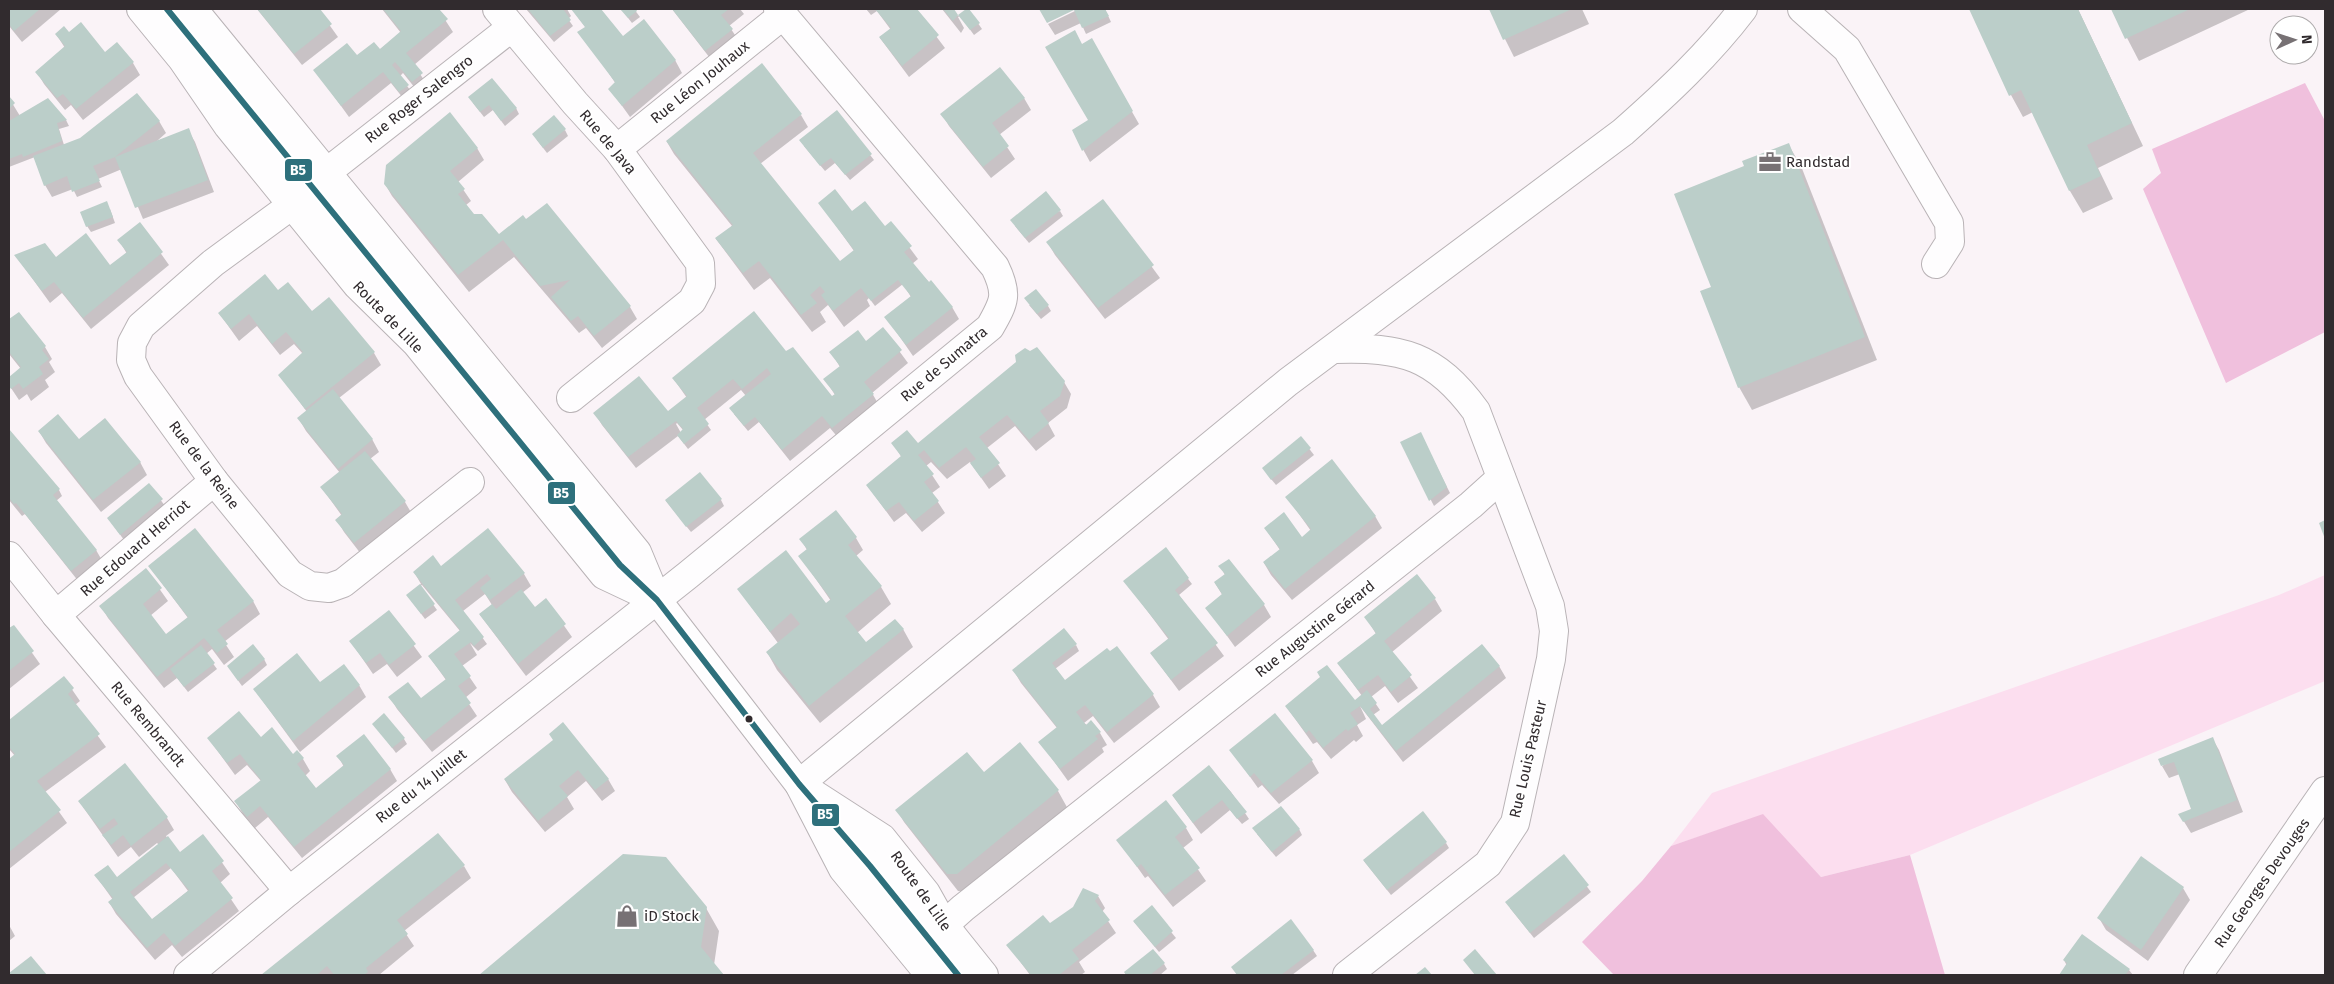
<svg xmlns="http://www.w3.org/2000/svg" width="2334" height="984" font-family="'Fira Sans',sans-serif">
	<style>
		.green { fill: #fcdeef }
		.forest { fill: #f0c0dd }
		.shadow { fill: #0003; fill-rule: evenodd }
		.building { fill: #bbcec9; fill-rule: evenodd }
		.lines { fill: none; stroke-linecap: round; stroke-linejoin: round }
		.minor-casing { stroke: #b9b3b6; stroke-width: 30 }
		.major-casing { stroke: #b9b3b6; stroke-width: 30 }
		.minor { stroke: #fefdfe; stroke-width: 28 }
		.major { stroke: #fefdfe; stroke-width: 28 }
		.bus-1-casing { stroke: #fff; stroke-width: 10 }
		.bus-1 { stroke: #2e707c; stroke-width: 6 }
		.bus-dot { fill: #312b2e; stroke: #fff; stroke-width: 2 }
		.labels { text-anchor: middle; dominant-baseline: central; stroke-width: 4; stroke-linejoin: round; paint-order: stroke }
		.street-label { font-size: 15px; fill: #312b2e; stroke: #fff }
		.poi-label { font-size: 15px; fill: #312b2e; stroke: #fff; text-anchor: start }
		.line-badge { stroke: #fff; stroke-width: 2 }
		.badge-label { font-size: 14px; text-anchor: middle; font-weight: bold; fill: #fff }
	</style>
	<rect width="100%" height="100%" fill="#faf3f7"/>
	<path class="green" d="M2325,575V681L1910,855L1821,877L1763,815L1671,846L1712,793L2279,595Z"/>
	<g class="forest">
		<path d="M2305,83L2325,121V332L2226,383L2143,189L2161,173L2152,149Z"/>
		<path d="M1763,814L1821,877L1910,855L1945,975H1614L1582,942L1642,881L1671,846Z"/>
	</g>
	<g class="shadow">
		<path d="M9,9H61L22,42L9,26Z"/>
		<path d="M257,9H318L338,37L302,65Z"/>
		<path d="M382,9H438L453,32L414,65L428,86L419,93L403,73L400,76L415,97L407,103L391,83L349,117L315,70L379,50L401,33Z"/>
		<path d="M526,9H567L571,16L568,19L573,26L554,42Z"/>
		<path d="M572,9H600L622,38L675,60L682,73L630,117L610,89L616,84L602,63L586,28Z"/>
		<path d="M621,9H634L640,17L632,23Z"/>
		<path d="M672,9H740L744,14L729,26L739,41L713,62Z"/>
		<path d="M866,9H919L917,11L945,48L909,77L880,38L891,30L877,11L871,15Z"/>
		<path d="M942,9H952L958,16L968,9L982,29L974,35L960,16L958,17L964,28L961,33Z"/>
		<path d="M1075,9H1105L1111,22L1086,34L1081,23L1055,35L1048,24L1075,11Z"/>
		<path d="M1490,9H1582L1589,24L1514,57Z"/>
		<path d="M1970,9H2078L2143,146L2098,168L2113,199L2083,213L2070,191L2033,112L2023,117L2011,95Z"/>
		<path d="M2112,9H2250L2139,61Z"/>
		<path d="M56,34H68L105,54L133,63L140,75L83,120L71,105L65,110L44,84L37,72L65,48Z"/>
		<path d="M1091,40L1139,124L1090,162L1073,131L1090,121L1083,45Z"/>
		<path d="M9,98L20,116L66,120L69,126L59,129L64,145L159,121L166,133L157,141L188,130L195,142L214,192L143,219L122,169L98,179L102,187L77,197L73,189L52,197L45,185L35,157L9,167Z"/>
		<path d="M1024,98L1031,110L999,135L1015,159L991,178L949,126L942,114Z"/>
		<path d="M473,103L516,108L519,114L505,126L493,110L484,117Z"/>
		<path d="M837,112L874,160L850,180L835,163L825,171L804,146Z"/>
		<path d="M801,115L808,127L760,164L844,268L854,251L820,203L852,213L885,228L891,223L918,259L912,264L952,307L959,319L913,356L886,317L911,297L903,284L875,306L869,298L867,300L870,306L844,327L828,305L820,312L826,322L812,332L770,278L754,290L716,239L732,226L674,154L667,142Z"/>
		<path d="M565,130L568,136L547,153L537,140Z"/>
		<path d="M1788,144L1801,166L1877,360L1752,410L1739,387L1712,288L1746,167Z"/>
		<path d="M477,148L484,160L458,182L471,201L466,205L474,215L498,235L525,221L630,307L637,319L602,348L586,328L579,333L514,257L469,292L392,196L385,184Z"/>
		<path d="M1103,200L1160,278L1105,319L1055,255L1048,243Z"/>
		<path d="M110,209L115,223L91,232L87,226Z"/>
		<path d="M1060,211L1063,216L1029,243L1015,226Z"/>
		<path d="M140,224L169,265L91,329L62,293L50,303L16,256L55,259L110,267L127,254L119,240Z"/>
		<path d="M278,291L374,353L381,365L339,398L372,439L379,452L370,459L405,502L412,514L361,554L344,532L337,520L342,516L322,488L340,473L306,431L299,419L307,412L280,375L303,354L294,344L280,355L257,326L239,341L219,313Z"/>
		<path d="M1029,305L1048,306L1051,311L1041,319Z"/>
		<path d="M19,313L45,347L52,359L49,362L55,372L45,380L49,387L31,401L27,394L19,400L9,385V379L21,369L9,354V321Z"/>
		<path d="M883,329L908,363L872,393L880,407L840,440L830,428L790,461L759,422L748,431L734,414L746,396L741,390L704,420L711,430L688,449L678,436L636,468L602,425L595,413H668L687,398L673,378L786,353L832,397L835,395L825,379L840,367L831,352L865,343ZM677,423L683,430L681,433L676,424Z"/>
		<path d="M1064,382L1071,394L1067,408L1048,423L1055,436L1036,451L1015,426L987,448L1006,476L989,489L970,462L947,479L931,462L926,466L940,487L932,493L945,513L922,532L906,513L894,522L867,485L902,458L893,443L917,445Z"/>
		<path d="M39,431L79,441L140,462L147,475L101,512L46,443Z"/>
		<path d="M9,432L59,490L62,496L56,501L96,550L103,562L79,582L25,514L22,516L9,500Z"/>
		<path d="M1301,438L1314,455L1276,485L1267,474Z"/>
		<path d="M1423,439L1450,493L1434,506L1401,442Z"/>
		<path d="M149,484L165,506L124,540L108,518Z"/>
		<path d="M1287,497L1375,516L1382,528L1292,600L1271,575L1264,563L1280,550L1265,528L1302,539L1311,531Z"/>
		<path d="M721,500L724,506L691,532L666,501Z"/>
		<path d="M488,530L524,574L531,586L522,593L534,608L546,600L572,637L526,676L480,615L492,605L485,594L463,611L487,644L478,651L470,643L477,655L462,666L477,688L465,698L477,716L432,752L397,709L390,697L421,700L446,680L429,656L460,631L422,585L420,586L437,610L425,619L407,595L421,584L414,572L441,568Z"/>
		<path d="M856,538L863,550L856,556L881,587L891,604L857,633L865,644L903,629L913,647L820,723L777,670L767,652L778,643L739,590L826,605L831,601L800,556L807,550L801,539Z"/>
		<path d="M1165,549L1192,584L1179,595L1224,656L1179,691L1151,653L1169,640L1125,581Z"/>
		<path d="M1229,561L1264,605L1271,617L1235,647L1207,608L1223,596L1215,583L1225,575L1220,566Z"/>
		<path d="M150,567L253,601L260,614L224,642L234,657L224,665L212,649L206,654L217,669L188,692L177,678L164,688L108,618L101,606L146,570L168,601L150,616L166,636L188,618Z"/>
		<path d="M1435,599L1442,611L1392,652L1418,688L1398,703L1385,686L1371,697L1380,710L1373,715L1382,727L1499,666L1506,678L1403,762L1360,706L1366,719L1357,725L1363,736L1356,742L1354,740L1331,759L1317,742L1313,744L1286,706H1358L1362,696L1338,663L1376,634L1366,617Z"/>
		<path d="M389,612L422,657L397,677L387,664L373,674L351,642Z"/>
		<path d="M13,626L40,664L9,689V630Z"/>
		<path d="M1076,645L1079,651L1055,669L1065,682L1153,695L1160,707L1114,743L1093,716L1084,723L1100,733L1107,745L1102,748L1104,752L1068,781L1040,742L1057,728L1021,683L1014,671Z"/>
		<path d="M264,659L267,665L242,686L232,672Z"/>
		<path d="M64,678L80,701L75,705L106,747L45,792L67,823L9,869V761L15,756L9,749V722Z"/>
		<path d="M320,684L359,685L366,697L300,752L254,689Z"/>
		<path d="M374,724L404,739L407,744L396,753Z"/>
		<path d="M2212,738L2219,750L2243,812L2191,833L2180,815L2192,809L2180,774L2169,778L2162,766Z"/>
		<path d="M209,739H261L303,759L310,771L305,776L316,790L344,767L338,756L390,769L397,781L302,858L268,817L255,828L243,814L236,802L261,781L247,765L235,775Z"/>
		<path d="M554,740L608,779L615,791L602,801L586,781L567,797L574,809L545,832L512,792L505,780Z"/>
		<path d="M1020,744L1058,791L1068,809L967,892L958,891L904,822L897,810L984,774Z"/>
		<path d="M1231,750L1312,761L1319,773L1279,804L1262,785L1258,788Z"/>
		<path d="M124,765L167,818L174,830L166,836L179,854L203,835L230,874L220,883L239,911L182,957L172,945L155,960L116,914L109,902L113,900L96,876L117,879L159,845L157,843L139,857L131,847L118,857L83,807ZM171,868L188,891L152,920L133,898Z"/>
		<path d="M1209,767L1231,792L1249,819L1242,824L1230,810L1201,834L1173,796Z"/>
		<path d="M1186,828L1193,840L1183,848L1206,881L1173,907L1148,876L1145,878L1118,840Z"/>
		<path d="M1299,829L1302,835L1276,857L1257,834Z"/>
		<path d="M1446,843L1449,848L1391,895L1364,861Z"/>
		<path d="M624,855L706,908L719,931L714,965L722,975H481Z"/>
		<path d="M1564,856L1591,892L1534,938L1510,908Z"/>
		<path d="M464,866L471,878L404,931L414,946L379,975H263L292,952Z"/>
		<path d="M2183,888L2190,900L2148,961L2106,930L2099,918Z"/>
		<path d="M1098,896L1105,908L1102,912L1116,933L1079,962L1085,972L1081,975H1030L1008,945L1050,925Z"/>
		<path d="M1151,907L1176,938L1159,952L1134,922Z"/>
		<path d="M9,925L15,936L9,941Z"/>
		<path d="M1313,950L1317,956L1292,975H1238L1236,973Z"/>
		<path d="M2064,960L2129,970L2133,975H2062L2067,966Z"/>
		<path d="M1164,964L1167,969L1160,975H1127L1125,973Z"/>
	</g>
	<g class="building">
		<path d="M9,9H40L14,31L9,24Z"/>
		<path d="M257,9H320L332,24L294,54Z"/>
		<path d="M383,9H439L448,19L406,53L423,73L412,82L395,62L392,65L409,85L399,92L383,72L341,106L313,70L347,43L357,55L374,42L380,49L401,31Z"/>
		<path d="M528,9H563L571,20L550,36Z"/>
		<path d="M571,9H601L623,36L644,19L676,60L622,106L608,89L615,82L577,32L585,27Z"/>
		<path d="M620,9H636L637,11L628,18Z"/>
		<path d="M672,9H729L721,15L733,29L705,51Z"/>
		<path d="M875,9H917L939,35L902,66L879,37L891,28Z"/>
		<path d="M943,9H954L958,15L953,21Z"/>
		<path d="M966,9H969L980,23L970,30L958,15Z"/>
		<path d="M1039,9H1105L1109,16L1082,28L1074,10L1047,23Z"/>
		<path d="M1489,9H1572L1503,40Z"/>
		<path d="M1969,9H2078L2132,123L2087,145L2101,176L2069,191L2021,90L2009,96Z"/>
		<path d="M2111,9H2190L2125,39Z"/>
		<path d="M81,22L105,52L117,42L134,62L76,109L63,94L57,98L35,72L65,46L55,34L64,26L69,32Z"/>
		<path d="M1075,30L1082,44L1092,38L1133,111L1082,151L1072,130L1088,120L1045,47Z"/>
		<path d="M762,63L802,114L753,153L840,261L854,250L818,203L835,189L852,211L865,201L885,226L891,221L912,246L904,252L929,282L931,280L953,307L906,345L884,317L911,296L898,280L871,301L861,288L833,311L821,295L825,292L820,286L810,295L817,303L801,315L759,261L743,273L715,238L733,225L666,141Z"/>
		<path d="M1000,67L1025,98L992,123L1009,146L983,167L940,114Z"/>
		<path d="M492,78L517,108L501,121L489,105L480,112L468,97Z"/>
		<path d="M137,93L160,121L115,157L93,166L100,181L72,192L67,176L44,186L33,156L80,138Z"/>
		<path d="M9,96L15,103L9,109Z"/>
		<path d="M48,98L67,120L57,123L62,141L23,157L22,154L9,159V121Z"/>
		<path d="M837,110L872,154L845,175L831,158L820,166L799,140Z"/>
		<path d="M450,112L478,148L450,171L465,189L458,194L474,214H482L499,234L523,215L526,219L547,203L631,306L594,336L578,316L571,321L551,297L570,280L540,286L503,240L458,275L384,184L386,165Z"/>
		<path d="M554,115L566,129L543,148L532,134Z"/>
		<path d="M189,128L208,180L135,208L115,157Z"/>
		<path d="M1789,143L1865,337L1738,388L1700,291L1711,287L1674,194L1744,166L1742,161Z"/>
		<path d="M1046,191L1061,210L1025,238L1010,220Z"/>
		<path d="M1103,199L1154,265L1098,308L1046,242Z"/>
		<path d="M107,201L113,217L86,227L80,212Z"/>
		<path d="M140,222L163,252L83,318L54,282L42,291L14,255L45,243L56,257L86,233L110,265L127,252L117,240Z"/>
		<path d="M265,274L278,290L288,282L312,311L329,297L375,352L305,409L278,375L303,352L286,332L272,344L249,314L231,329L218,313Z"/>
		<path d="M1036,289L1049,305L1037,314L1024,298Z"/>
		<path d="M754,311L786,351L793,347L832,396L835,394L823,379L840,366L829,352L858,330L866,341L883,327L902,350L864,382L874,394L832,428L822,416L782,450L755,417L744,426L729,408L771,374L767,368L742,389L733,379L697,408L709,424L684,444L677,435L683,429L676,421L628,457L593,413L639,376L668,411L687,396L672,378Z"/>
		<path d="M19,312L46,346L42,350L49,359L39,367L43,374L23,389L19,383L11,389L9,386V377L21,367L9,352V319Z"/>
		<path d="M1037,347L1065,381L1060,396L1040,411L1049,423L1029,440L1007,415L979,437L1000,463L981,478L970,463L976,459L966,447L939,468L924,450L918,455L934,474L924,482L939,501L914,521L899,502L886,511L866,485L901,456L891,443L907,430L918,443L1016,362L1015,355L1025,348L1030,351Z"/>
		<path d="M333,389L373,439L338,469L297,418Z"/>
		<path d="M58,414L79,439L105,418L141,462L93,500L38,431Z"/>
		<path d="M9,429L60,489L53,495L97,550L71,571L16,503L14,504L9,498Z"/>
		<path d="M1421,432L1447,487L1429,501L1400,442Z"/>
		<path d="M1301,436L1311,448L1271,480L1262,468Z"/>
		<path d="M365,451L406,501L354,543L335,520L342,514L320,487Z"/>
		<path d="M1332,459L1376,516L1285,589L1263,562L1280,549L1264,528L1284,512L1302,537L1311,529L1285,497Z"/>
		<path d="M700,472L722,499L686,527L665,500Z"/>
		<path d="M149,483L163,499L120,535L107,518Z"/>
		<path d="M836,510L857,537L848,545L882,586L845,616L866,642L895,619L904,629L809,706L766,652L800,624L791,613L770,632L737,589L786,550L826,603L831,599L798,556L807,549L799,539Z"/>
		<path d="M2325,520V539L2319,523Z"/>
		<path d="M195,528L254,601L217,630L228,644L217,653L204,638L157,677L99,606L146,568L162,588L143,604L166,634L188,617L148,566Z"/>
		<path d="M488,528L525,573L490,600L480,588L491,579L487,574L455,600L484,637L474,646L471,642L454,654L471,676L458,686L471,703L424,741L388,697L408,682L421,698L446,679L428,656L460,630L413,572L433,555L441,566Z"/>
		<path d="M1166,547L1189,578L1175,590L1218,643L1171,680L1150,653L1169,638L1123,581Z"/>
		<path d="M1229,559L1265,604L1227,636L1205,608L1222,594L1214,582L1225,574L1218,566Z"/>
		<path d="M1417,574L1436,598L1384,641L1412,675L1391,692L1378,675L1358,690L1337,663L1376,633L1364,617Z"/>
		<path d="M420,584L435,604L421,614L406,595Z"/>
		<path d="M521,589L535,607L546,598L566,624L518,664L479,614L492,604L496,609Z"/>
		<path d="M389,610L416,644L389,665L380,653L366,663L349,641Z"/>
		<path d="M14,625L34,651L9,671V628Z"/>
		<path d="M1064,628L1077,644L1052,663L1065,680L1107,648L1110,651L1117,646L1154,694L1107,732L1085,705L1076,712L1086,725L1091,720L1101,732L1095,736L1098,739L1060,769L1038,742L1057,727L1012,670Z"/>
		<path d="M253,644L265,659L238,681L227,666Z"/>
		<path d="M1482,644L1500,666L1396,751L1360,706L1350,713L1358,724L1348,731L1346,729L1323,748L1309,730L1306,733L1285,706L1320,677L1317,672L1327,665L1355,700L1367,690L1377,703L1370,709L1382,725Z"/>
		<path d="M201,645L215,663L184,687L170,669Z"/>
		<path d="M297,653L320,682L344,664L360,685L293,741L253,689Z"/>
		<path d="M64,676L74,688L68,694L100,734L37,781L61,810L9,852V759L15,754L9,747V720Z"/>
		<path d="M239,711L261,737L272,727L293,754L297,750L304,758L297,764L316,788L344,765L336,756L364,734L391,769L294,847L260,806L247,817L234,801L261,780L240,754L227,763L207,738Z"/>
		<path d="M384,713L405,738L392,748L372,724Z"/>
		<path d="M1275,713L1313,760L1271,793L1254,773L1250,777L1229,750Z"/>
		<path d="M563,722L609,779L595,790L578,770L559,786L568,796L538,821L504,779L553,740L549,734Z"/>
		<path d="M2213,737L2237,800L2183,822L2178,814L2191,809L2174,762L2161,766L2158,759Z"/>
		<path d="M1020,742L1059,790L957,874H947L895,810L967,752L984,772Z"/>
		<path d="M125,763L168,817L131,846L123,835L111,845L102,835L118,824L114,818L100,829L78,801Z"/>
		<path d="M1209,765L1247,812L1237,819L1222,800L1193,823L1172,795Z"/>
		<path d="M1166,800L1187,827L1175,837L1200,868L1165,895L1141,864L1137,867L1116,840Z"/>
		<path d="M1281,806L1300,829L1272,852L1252,828Z"/>
		<path d="M1423,811L1447,842L1387,890L1363,860Z"/>
		<path d="M438,833L465,865L397,920L408,934L366,968L368,972L364,975H334L327,966L317,975H261Z"/>
		<path d="M203,834L224,861L212,871L233,898L175,946L164,933L147,948L108,902L113,898L94,875L108,865L117,877L168,836L180,852ZM166,863L189,890L152,919L130,892Z"/>
		<path d="M623,854L666,857L707,907L701,947L724,975H479Z"/>
		<path d="M1564,854L1589,885L1530,933L1505,902Z"/>
		<path d="M2141,856L2184,887L2141,950L2097,918Z"/>
		<path d="M1083,888L1099,895L1095,901L1110,920L1072,950L1079,959L1059,975H1031L1006,945L1043,915L1050,923L1073,907Z"/>
		<path d="M1152,905L1173,931L1155,947L1133,921Z"/>
		<path d="M1291,919L1314,950L1281,975H1237L1231,967Z"/>
		<path d="M2082,934L2130,969L2125,975H2059L2067,963L2063,960Z"/>
		<path d="M1153,949L1165,963L1150,975H1126L1124,972Z"/>
		<path d="M1475,949L1497,975H1475L1463,960Z"/>
		<path d="M31,956L47,975H9V973Z"/>
		<path d="M1425,967L1432,975H1415Z"/>
	</g>
	<g class="lines">
		<defs>
			<g id="minor">
				<path d="M167,9L620,565L652,595"/>
				<path d="M497,9L575,103L617,149L700,263L701,284L692,301L571,398"/>
				<path d="M1802,9L1847,49L1949,223L1950,242L1936,264"/>
				<path d="M617,149L783,15"/>
				<path d="M327,172L512,27"/>
				<path d="M292,205L213,263L141,326L132,343L131,360L138,376L214,481L290,574L310,586L329,588L343,583L470,482"/>
				<path d="M1335,349C1402,347 1435,355 1476,411L1550,606L1554,631L1551,659L1515,823L1488,864L1347,975"/>
				<path d="M9,556L56,615L289,891"/>
				<path d="M56,615L214,481"/>
				<path d="M944,925L963,908L1471,505L1501,478"/>
				<path d="M188,975L289,891L688,575L990,327C1005,301 1008,294 995,267L778,9"/>
				<path d="M958,975L870,866L799,784L1288,382L1623,132C1667,93 1708,55 1743,9"/>
				<path d="M2198,975L2325,791"/>
			</g>
			<g id="major">
				<path d="M141,9L182,59L228,126L357,285L416,343L604,575L657,600"/>
				<path d="M193,9L637,552L657,600L799,784L843,869L930,975"/>
				<path d="M800,785L882,838L926,893L944,925L984,975"/>
			</g>
		</defs>
		<use href="#minor" class="minor-casing"/>
		<use href="#major" class="major-casing"/>
		<use href="#minor" class="minor"/>
		<use href="#major" class="major"/>
		<defs>
			<path id="bus-1" d="M167,9L620,565L657,600L799,784L870,866L958,975"/>
		</defs>
		<use href="#bus-1" class="bus-1-casing"/>
		<use href="#bus-1" class="bus-1"/>
	</g>
	<defs>
		<symbol id="office-bare" viewBox="-9 -9 18 18"><path d="M-6-3h4V-5.5h4V-3h4V5H-6ZM-1-4.5V-3h2v-1.5ZM-6 0V1H6V0Z" fill="#777174" stroke="#fff" stroke-width="2.5" paint-order="stroke"/></symbol>
		<symbol id="shop-bare" viewBox="-9 -9 18 18"><path d="M-5-2.5h2.3a2.7 3.5 0 0 1 5.4 0H5L5.5 6h-11ZM-1.5-2.5h3a1.5 2.3 0 0 0-3 0Z" fill="#777174" stroke="#fff" stroke-width="2.5" paint-order="stroke"/></symbol>
	</defs>
	<g fill-rule="evenodd">
		<use href="#office-bare" x="1754" y="146" width="32" height="32"/>
		<use href="#shop-bare" x="611" y="900" width="32" height="32"/>
	</g>
	<circle class="bus-dot" cx="749" cy="719" r="4.5"/>
	<g class="labels">
		<g class="street-label">
			<text transform="translate(700 82) rotate(-39)">Rue Léon Jouhaux</text>
			<text transform="translate(419 99) rotate(-38)">Rue Roger Salengro</text>
			<text transform="translate(608 142) rotate(50)">Rue de Java</text>
			<text transform="translate(388 317) rotate(46)">Route de Lille</text>
			<text transform="translate(944 364) rotate(-40)">Rue de Sumatra</text>
			<text transform="translate(204 465) rotate(53)">Rue de la Reine</text>
			<text transform="translate(135 548) rotate(-41)">Rue Edouard Herriot</text>
			<text transform="translate(1315 629) rotate(-38)">Rue Augustine Gérard</text>
			<text transform="translate(148 724) rotate(50)">Rue Rembrandt</text>
			<text transform="translate(1528 759) rotate(-77)">Rue Louis Pasteur</text>
			<text transform="translate(421 786) rotate(-38)">Rue du 14 Juillet</text>
			<text transform="translate(2262 883) rotate(-55)">Rue Georges Devouges</text>
			<text transform="translate(921 891) rotate(55)">Route de Lille</text>
		</g>
		<g class="poi-label">
			<text x="1786" y="162">Randstad</text>
			<text x="644" y="916">iD Stock</text>
		</g>
	</g>
	<g class="line-badge">
		<rect x="284" y="158" width="29" height="24" rx="5" fill="#2e707c"/>
		<rect x="547" y="481" width="29" height="24" rx="5" fill="#2e707c"/>
		<rect x="811" y="803" width="29" height="24" rx="5" fill="#2e707c"/>
	</g>
	<g class="badge-label">
		<text x="298" y="175">B5</text>
		<text x="561" y="498">B5</text>
		<text x="825" y="819">B5</text>
	</g>
	<rect width="2334" height="984" fill="none" stroke="#312b2e" stroke-width="20"/>
	<g transform="translate(2294 40) rotate(87)"><circle r="24" fill="#ffffff" stroke="#adaaab"/>
	<path d="M0-4L9 19L0 12L-9 19Z" fill="#777174"/>
	<text y="-8" font-size="14" font-weight="bold" text-anchor="middle" fill="#312b2e">N</text>
	</g>
</svg>
